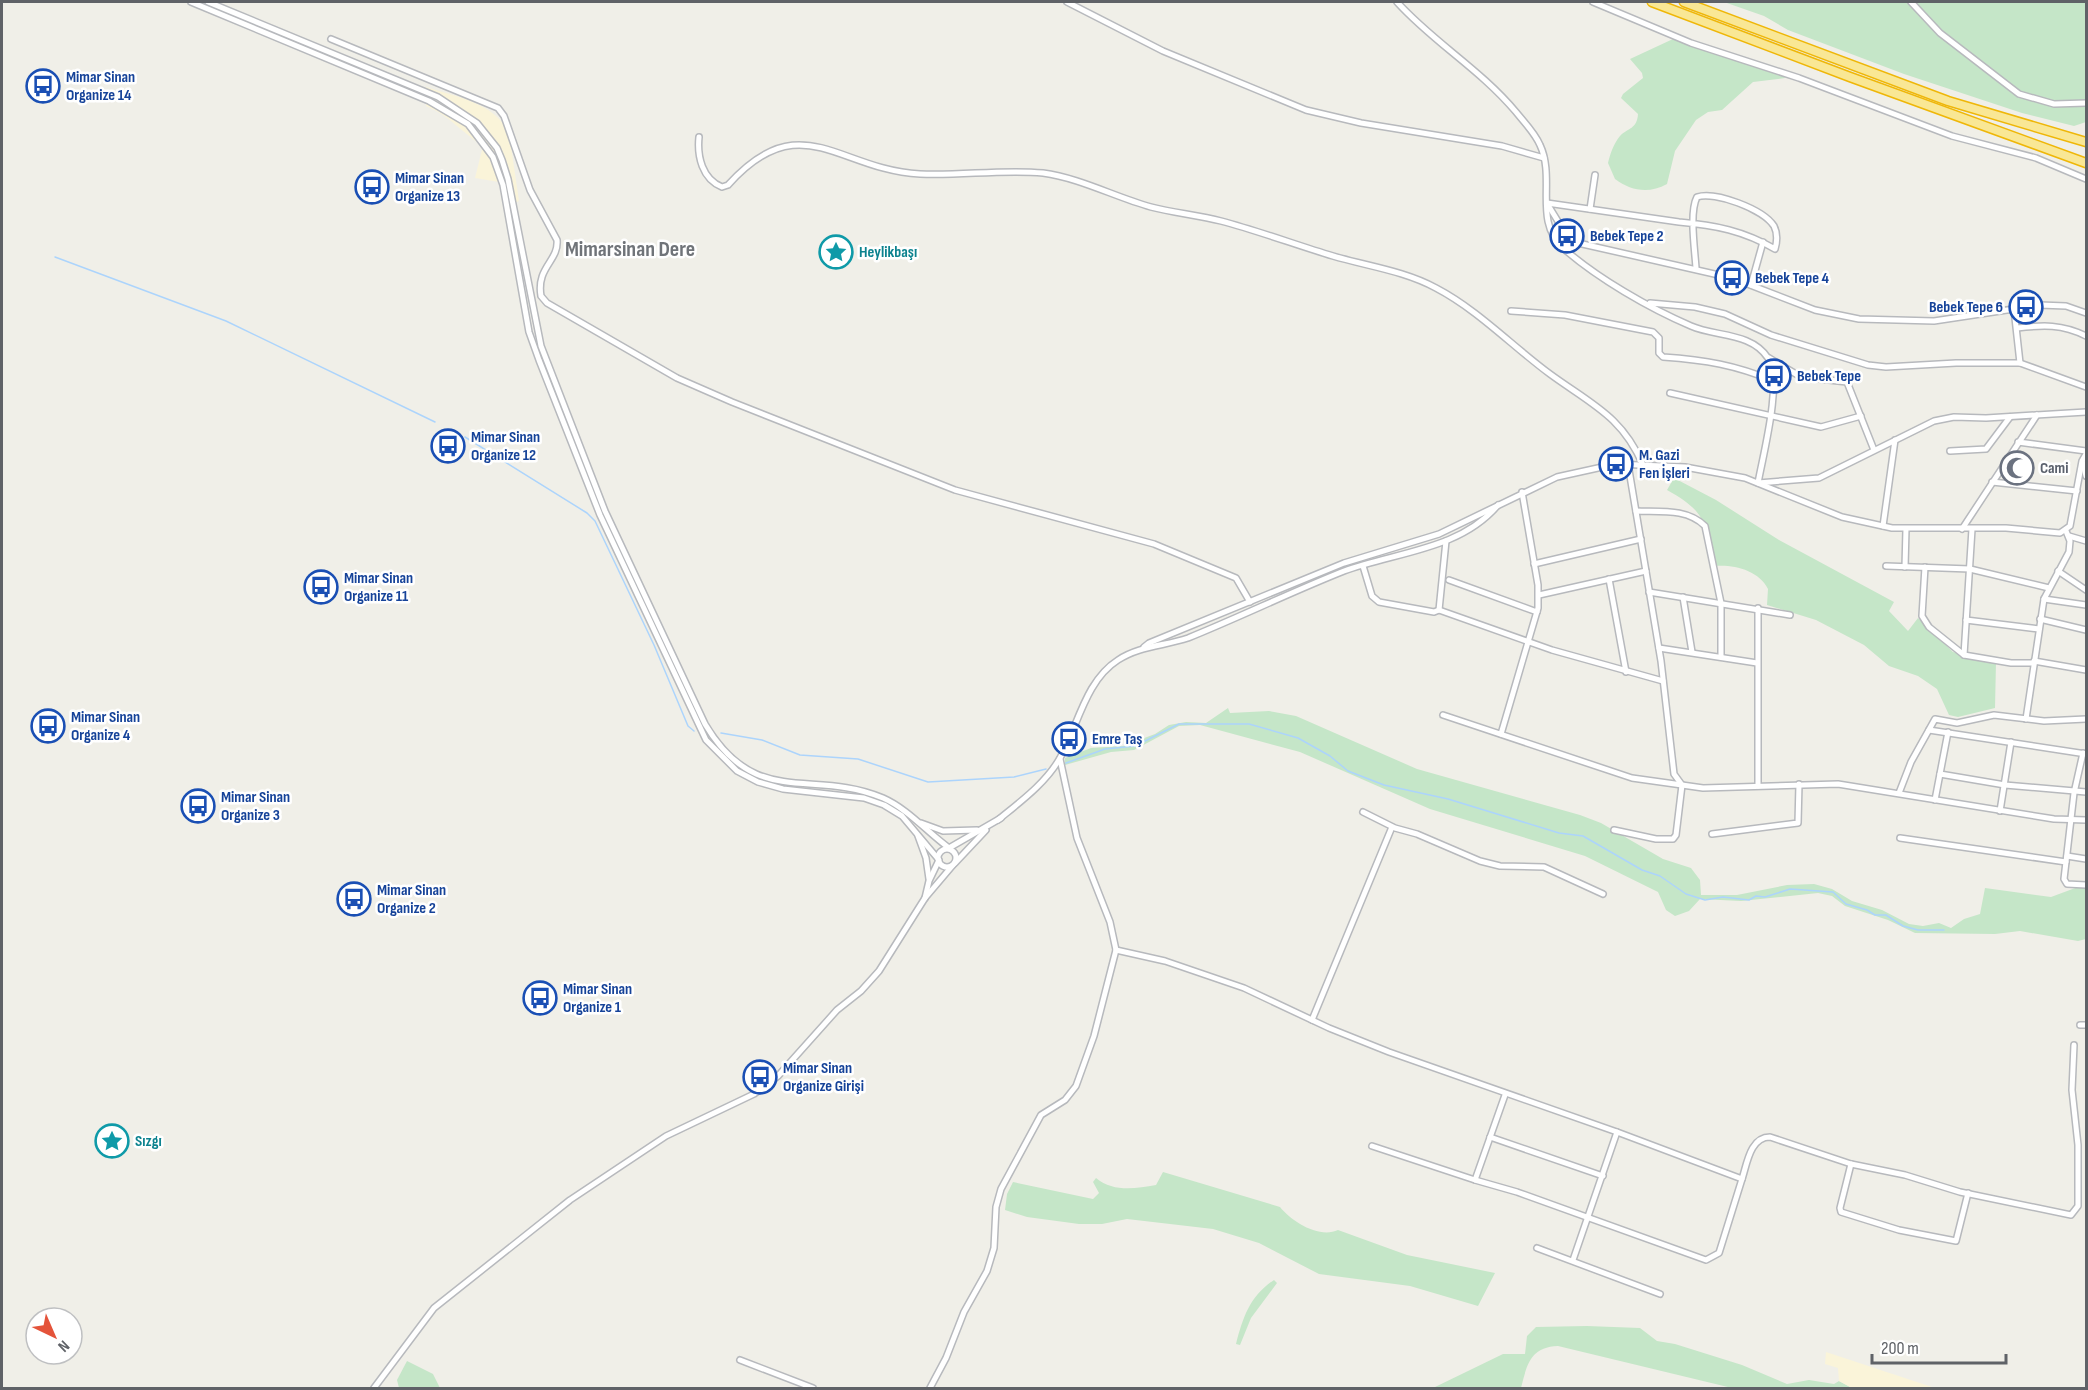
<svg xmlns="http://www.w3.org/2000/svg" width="2088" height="1390" font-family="'Sofia Sans Condensed',sans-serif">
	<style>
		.green { fill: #c5e6c8 }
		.sand { fill: #faf4d9 }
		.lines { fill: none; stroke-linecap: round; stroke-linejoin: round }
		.stream { stroke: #acd4fc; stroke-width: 1.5 }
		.minor-casing { stroke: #b7b9bd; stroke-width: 8 }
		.highway-casing { stroke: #efb708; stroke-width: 11 }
		.minor { stroke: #fff; stroke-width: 5 }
		.highway { stroke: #f9e795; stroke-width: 8 }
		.labels { text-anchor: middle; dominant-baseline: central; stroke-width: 5; stroke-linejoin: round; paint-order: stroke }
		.transit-label { font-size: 16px; font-weight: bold; fill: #164399; stroke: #fff; text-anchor: start }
		.culture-label { font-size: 16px; font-weight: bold; fill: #0d838f; stroke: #fff; text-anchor: start }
		.worship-label { font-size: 16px; font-weight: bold; fill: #5b616d; stroke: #fff; text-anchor: start }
		.district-label { font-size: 22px; font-weight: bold; fill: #707479; stroke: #fff }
	</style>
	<rect width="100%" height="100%" fill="#f0efe8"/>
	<g class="green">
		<path d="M1724,2H2086V122L2074,126L2022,113L1904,74L1788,30L1764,16Z"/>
		<path d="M1673,39L1783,75L1785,78L1753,82L1722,110L1708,112L1696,120L1675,151L1667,184C1649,194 1631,191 1615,179L1608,163C1610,154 1614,143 1620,136C1628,128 1637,129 1638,114L1621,98L1623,94L1643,78L1642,73L1630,59Z"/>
		<path d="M1674,478L1716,500L1779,540L1894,602L1889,611L1908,631L1918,618L1953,652L1996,662L1995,708L1958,717L1949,715L1937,689L1918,676L1889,666L1864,645L1816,620L1767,605L1768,589C1759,570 1733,564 1714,566C1706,524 1707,512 1667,490Z"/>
		<path d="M1228,708L1230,713L1269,711L1296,716L1417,769L1580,815L1601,823L1663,859L1691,868L1700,880L1701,895H1737L1787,885L1814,884L1832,889L1852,901L1882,910L1909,924L1923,926L1939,923L1951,928L1964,919L1980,914L1985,888L2051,897L2086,884V939L2078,941L2020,931L1995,934L1915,933L1888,920L1845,906L1832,896L1818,893L1741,901L1700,899L1689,911L1675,916L1666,910L1658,892L1585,856L1430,809L1300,752L1200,725L1179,726L1134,750L1111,752L1065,765V758L1091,748L1123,746L1155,734L1169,725L1186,722L1206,723Z"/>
		<path d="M1163,1172L1280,1207C1291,1221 1319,1239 1338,1230L1407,1255L1495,1273L1478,1306L1410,1286L1319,1274L1259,1243L1213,1229L1127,1219L1102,1224H1079L1027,1217L1005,1210L1007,1194L1013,1182L1093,1199L1099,1193L1093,1182L1096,1178C1113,1192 1134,1189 1156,1185Z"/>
		<path d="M1274,1280L1277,1283L1251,1318L1240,1345L1236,1344C1243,1317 1250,1296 1274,1280Z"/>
		<path d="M1587,1326L1640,1328L1657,1341L1675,1344L1742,1365L1787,1384L1809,1380L1834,1384L1839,1381L1852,1388H1732L1558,1346C1530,1347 1527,1365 1521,1388H1433L1503,1354H1525L1527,1336L1536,1327Z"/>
		<path d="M407,1361L433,1374L440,1388H399L397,1380Z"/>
	</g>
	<g class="sand">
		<path d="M426,87C456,97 494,102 509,133L519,201L512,204L499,182L475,178L483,146C460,131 450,116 426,106Z"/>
		<path d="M1826,1352L1932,1387L1937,1388H1852L1839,1381L1838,1368L1825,1364Z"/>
	</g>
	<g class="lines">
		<g class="stream">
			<path d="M55,257L226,321L435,422"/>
			<path d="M465,437L587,513L595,521L654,645L688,726L694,731"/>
			<path d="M721,733L762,740L800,755L858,759L928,782L1014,777L1046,769"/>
			<path d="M1066,763L1105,749L1135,746L1179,724H1249L1298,738L1330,756L1348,771L1384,785L1448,799L1559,833L1583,836L1642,870L1660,876L1686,894L1705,900L1723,897L1749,900L1756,896L1765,897L1790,889L1833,892L1846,904L1867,910L1875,915H1886L1903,926L1918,930H1944"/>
		</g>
		<defs>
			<g id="minor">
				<path d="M191,2L429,101L468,124L493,157L503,185L529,332L539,360L600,515L706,740L737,771L758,782L783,789L864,798L884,805L902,816L939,860L929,881L925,898"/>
				<path d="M208,2L438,97L477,123L497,148L502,160L508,179L541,346L605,511L705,724C756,810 812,768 883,798C908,809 927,832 949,848L1001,818"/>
				<path d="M1067,2L1163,51L1306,110L1361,123L1502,146L1544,158"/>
				<path d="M1397,2C1433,42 1480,69 1516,112C1524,122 1535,133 1540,145C1556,179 1533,221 1563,248C1597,278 1649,308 1691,326C1716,337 1751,332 1768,358C1783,380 1763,455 1758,483L1819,478L1934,421L1954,417L1986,418L2086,412"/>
				<path d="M1593,2L1691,43L1799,78L1952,136L2036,158L2086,179"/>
				<path d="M1911,2L1940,33L2019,94L2054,104L2086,103"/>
				<path d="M331,39L498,108L504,116L530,190L557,240C559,261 536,267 541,296L547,303L677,378L732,402L955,490L1154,544L1236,578L1250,602"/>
				<path d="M699,137C697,156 702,179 722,187L728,185C801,104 838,170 920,174C961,176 1002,169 1043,173C1080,178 1115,197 1151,207C1174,213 1198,215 1221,221C1259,231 1296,245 1333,256C1367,266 1405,271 1436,288C1478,310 1512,346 1550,374C1591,404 1622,416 1643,465"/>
				<path d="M1547,203L1679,222C1715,225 1744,231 1775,249C1777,242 1778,234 1774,226C1763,209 1715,191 1697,197C1689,212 1695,251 1696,268"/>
				<path d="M1548,205L1567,236L1578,243L1732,278L1815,310L1859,319L1934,321L2040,305L2066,306L2086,313"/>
				<path d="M1590,209L1595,175"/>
				<path d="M1751,285L1763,242"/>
				<path d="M1650,303L1695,307L1725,314L1771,335L1868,365L1886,367L1956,363H2020L2086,387"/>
				<path d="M2014,309L2020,363"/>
				<path d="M1511,311L1565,315L1653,332L1659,338V353L1663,357C1706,360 1735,365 1774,381"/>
				<path d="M2017,328C2043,325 2062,324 2086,336"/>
				<path d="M1769,358L1801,377L1847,382L1874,450"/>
				<path d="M1670,393L1821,427L1861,416"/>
				<path d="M2018,442L2086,451"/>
				<path d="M1950,451L1986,449L2010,417"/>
				<path d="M2083,463L2086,476"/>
				<path d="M1628,464L1661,661L1674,774L1682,785L1703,788L1838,784L2054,819L2086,820"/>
				<path d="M1992,482L2077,491"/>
				<path d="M1636,511C1660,512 1687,508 1705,526L1721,603V657"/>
				<path d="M1883,526L1895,440"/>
				<path d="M1962,529L2037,415"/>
				<path d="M2069,536L2086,541"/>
				<path d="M1534,564L1641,539"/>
				<path d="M1363,566L1372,596L1379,602L1434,612L1439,610L1552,650L1663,681"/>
				<path d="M1886,566L1970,569L2049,588"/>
				<path d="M1905,567L1906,529"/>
				<path d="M1925,567L1922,616L1929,627L1964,655L2011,663H2034"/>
				<path d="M2058,571L2086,590"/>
				<path d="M1609,579L1626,672"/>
				<path d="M1449,580L1537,612"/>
				<path d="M1649,592L1790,615"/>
				<path d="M1539,595L1646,571"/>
				<path d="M1683,597L1692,652"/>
				<path d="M2044,599L2086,605"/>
				<path d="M1758,608V786"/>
				<path d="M1439,610L1446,541"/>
				<path d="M2040,619L2086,630"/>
				<path d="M1966,620L2039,629"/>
				<path d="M1144,647L1149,643L1344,563L1439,534L1557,477L1616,464L1685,467L1745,478L1842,517L1892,528H2006L2060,533L2070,526L2082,461L2086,454"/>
				<path d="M1659,648L1757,663"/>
				<path d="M1964,655L1972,529"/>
				<path d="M2034,661L2086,670"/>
				<path d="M1443,715L1632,778L1682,785"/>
				<path d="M2026,719L2044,599L2069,552L2070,541L2066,531"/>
				<path d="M1929,730L2086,754"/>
				<path d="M1501,734L1538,608V585L1522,492"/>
				<path d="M2083,753L2074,793L2064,879L2067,884L2086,885"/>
				<path d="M1940,774L2005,785L2086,792"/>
				<path d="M1899,793L1911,762L1935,719L1957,723L1994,715L2044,721L2086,719"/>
				<path d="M1935,800L1948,732"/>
				<path d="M2000,811L2011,742"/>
				<path d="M1363,812L1395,828L1417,834L1480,861L1500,866L1544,867L1603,894"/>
				<path d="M998,820C1020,802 1046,783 1060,758C1078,726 1085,681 1118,660C1139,646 1164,646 1188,638C1240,617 1291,592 1344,571C1396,552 1460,550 1498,505"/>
				<path d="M921,823L943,831L977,830"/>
				<path d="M1614,830L1656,839H1673L1676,835L1682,785"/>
				<path d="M1712,834L1798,823L1799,784"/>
				<path d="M918,836L926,858L929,879"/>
				<path d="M1900,838L2066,862"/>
				<circle cx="947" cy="858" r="9"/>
				<path d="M2067,856L2086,859"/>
				<path d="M955,863L986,830"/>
				<path d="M1116,950L1165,961L1244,988L1329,1028L1389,1052L1617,1132"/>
				<path d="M1312,1020L1392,827"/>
				<path d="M2080,1025H2086"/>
				<path d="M1505,1095L1475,1180L1517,1192L1706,1260L1719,1253L1742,1179"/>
				<path d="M1490,1137L1603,1176"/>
				<path d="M1372,1146L1475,1180"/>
				<path d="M1851,1164L1840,1208L1841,1212L1899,1230L1956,1241L1968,1193"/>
				<path d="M1537,1248L1660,1294"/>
				<path d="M1573,1260L1617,1132L1742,1179C1747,1164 1750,1137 1770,1137L1851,1164L1905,1175L1960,1192L2071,1215L2078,1206V1145L2072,1090L2074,1045"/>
				<path d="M740,1360L813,1388"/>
				<path d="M374,1388L434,1308L570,1200L666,1136L754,1094L778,1076L837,1010L861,991L879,971L925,898L953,865"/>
				<path d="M930,1388L946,1358L964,1312L987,1271L994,1248L996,1207L1001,1189L1041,1115L1065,1100L1076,1086L1094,1036L1116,950L1110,922L1077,838L1060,759"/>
			</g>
			<g id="highway">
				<path d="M1652,2L1850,77L2086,163"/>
				<path d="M1684,2L1948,101L2086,142"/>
			</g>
		</defs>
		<use href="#minor" class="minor-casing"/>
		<use href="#highway" class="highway-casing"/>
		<use href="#minor" class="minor"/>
		<use href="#highway" class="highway"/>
	</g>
	<defs>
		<symbol id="bus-ring" viewBox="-11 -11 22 22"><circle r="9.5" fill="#fff" stroke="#1a4fb4" stroke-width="1.5"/><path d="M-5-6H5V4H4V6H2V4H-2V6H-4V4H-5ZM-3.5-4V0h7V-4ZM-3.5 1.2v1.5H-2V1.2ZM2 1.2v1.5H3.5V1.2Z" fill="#1a4fb4"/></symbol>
		<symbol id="sight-ring" viewBox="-11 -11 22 22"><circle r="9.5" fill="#fff" stroke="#0f9aa8" stroke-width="1.5"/><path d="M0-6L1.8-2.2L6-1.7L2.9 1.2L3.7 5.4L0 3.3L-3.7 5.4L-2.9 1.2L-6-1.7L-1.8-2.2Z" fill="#0f9aa8"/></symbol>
		<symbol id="mosque-ring" viewBox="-11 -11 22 22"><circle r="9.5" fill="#fff" stroke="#6b7280" stroke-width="1.5"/><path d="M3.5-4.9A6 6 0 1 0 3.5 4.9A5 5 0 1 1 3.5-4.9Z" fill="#6b7280"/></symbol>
	</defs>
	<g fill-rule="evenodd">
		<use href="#bus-ring" x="24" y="67" width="38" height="38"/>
		<use href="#bus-ring" x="353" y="168" width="38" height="38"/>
		<use href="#bus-ring" x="1548" y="217" width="38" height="38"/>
		<use href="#sight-ring" x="817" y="233" width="38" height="38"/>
		<use href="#bus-ring" x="1713" y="259" width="38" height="38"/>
		<use href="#bus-ring" x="2007" y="288" width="38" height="38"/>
		<use href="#bus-ring" x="1755" y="357" width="38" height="38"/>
		<use href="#bus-ring" x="429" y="427" width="38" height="38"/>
		<use href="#bus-ring" x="1597" y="445" width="38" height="38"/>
		<use href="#mosque-ring" x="1998" y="449" width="38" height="38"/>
		<use href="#bus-ring" x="302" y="568" width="38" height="38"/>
		<use href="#bus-ring" x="29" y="707" width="38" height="38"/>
		<use href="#bus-ring" x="1050" y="720" width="38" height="38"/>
		<use href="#bus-ring" x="179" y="787" width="38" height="38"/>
		<use href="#bus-ring" x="335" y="880" width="38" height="38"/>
		<use href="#bus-ring" x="521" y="979" width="38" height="38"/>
		<use href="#bus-ring" x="741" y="1058" width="38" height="38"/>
		<use href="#sight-ring" x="93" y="1122" width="38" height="38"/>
	</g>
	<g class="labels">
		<g class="transit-label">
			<text x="66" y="77">Mimar Sinan<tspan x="66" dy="18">Organize 14</tspan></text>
			<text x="395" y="178">Mimar Sinan<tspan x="395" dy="18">Organize 13</tspan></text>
			<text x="1590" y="236">Bebek Tepe 2</text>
			<text x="1755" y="278">Bebek Tepe 4</text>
			<text x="2003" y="307" text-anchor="end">Bebek Tepe 6</text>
			<text x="1797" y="376">Bebek Tepe</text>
			<text x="471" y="437">Mimar Sinan<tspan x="471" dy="18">Organize 12</tspan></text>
			<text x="1639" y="455">M. Gazi<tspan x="1639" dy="18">Fen İşleri</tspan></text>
			<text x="344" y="578">Mimar Sinan<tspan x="344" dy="18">Organize 11</tspan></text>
			<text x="71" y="717">Mimar Sinan<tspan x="71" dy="18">Organize 4</tspan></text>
			<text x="1092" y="739">Emre Taş</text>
			<text x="221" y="797">Mimar Sinan<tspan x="221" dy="18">Organize 3</tspan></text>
			<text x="377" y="890">Mimar Sinan<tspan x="377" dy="18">Organize 2</tspan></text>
			<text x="563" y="989">Mimar Sinan<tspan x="563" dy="18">Organize 1</tspan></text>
			<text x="783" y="1068">Mimar Sinan<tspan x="783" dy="18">Organize Girişi</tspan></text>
		</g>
		<g class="culture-label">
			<text x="859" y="252">Heylikbaşı</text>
			<text x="135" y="1141">Sızgı</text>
		</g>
		<g class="worship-label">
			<text x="2040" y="468">Cami</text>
		</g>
		<g class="district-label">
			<text x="630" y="249">Mimarsinan Dere</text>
		</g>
	</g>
	<rect width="2088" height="1390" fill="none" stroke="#5f6267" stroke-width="6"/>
	<g transform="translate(54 1336) rotate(136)"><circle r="28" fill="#ffffff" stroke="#bfc0c2" stroke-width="1.5"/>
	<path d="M0-4.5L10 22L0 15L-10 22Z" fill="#e4533a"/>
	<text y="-9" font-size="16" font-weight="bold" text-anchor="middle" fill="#5f6267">N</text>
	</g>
	<path d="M1872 1354v9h134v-9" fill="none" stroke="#5f6267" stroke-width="3"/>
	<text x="1881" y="1354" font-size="18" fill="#5f6267" stroke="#ffffff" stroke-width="4.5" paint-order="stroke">200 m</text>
</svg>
